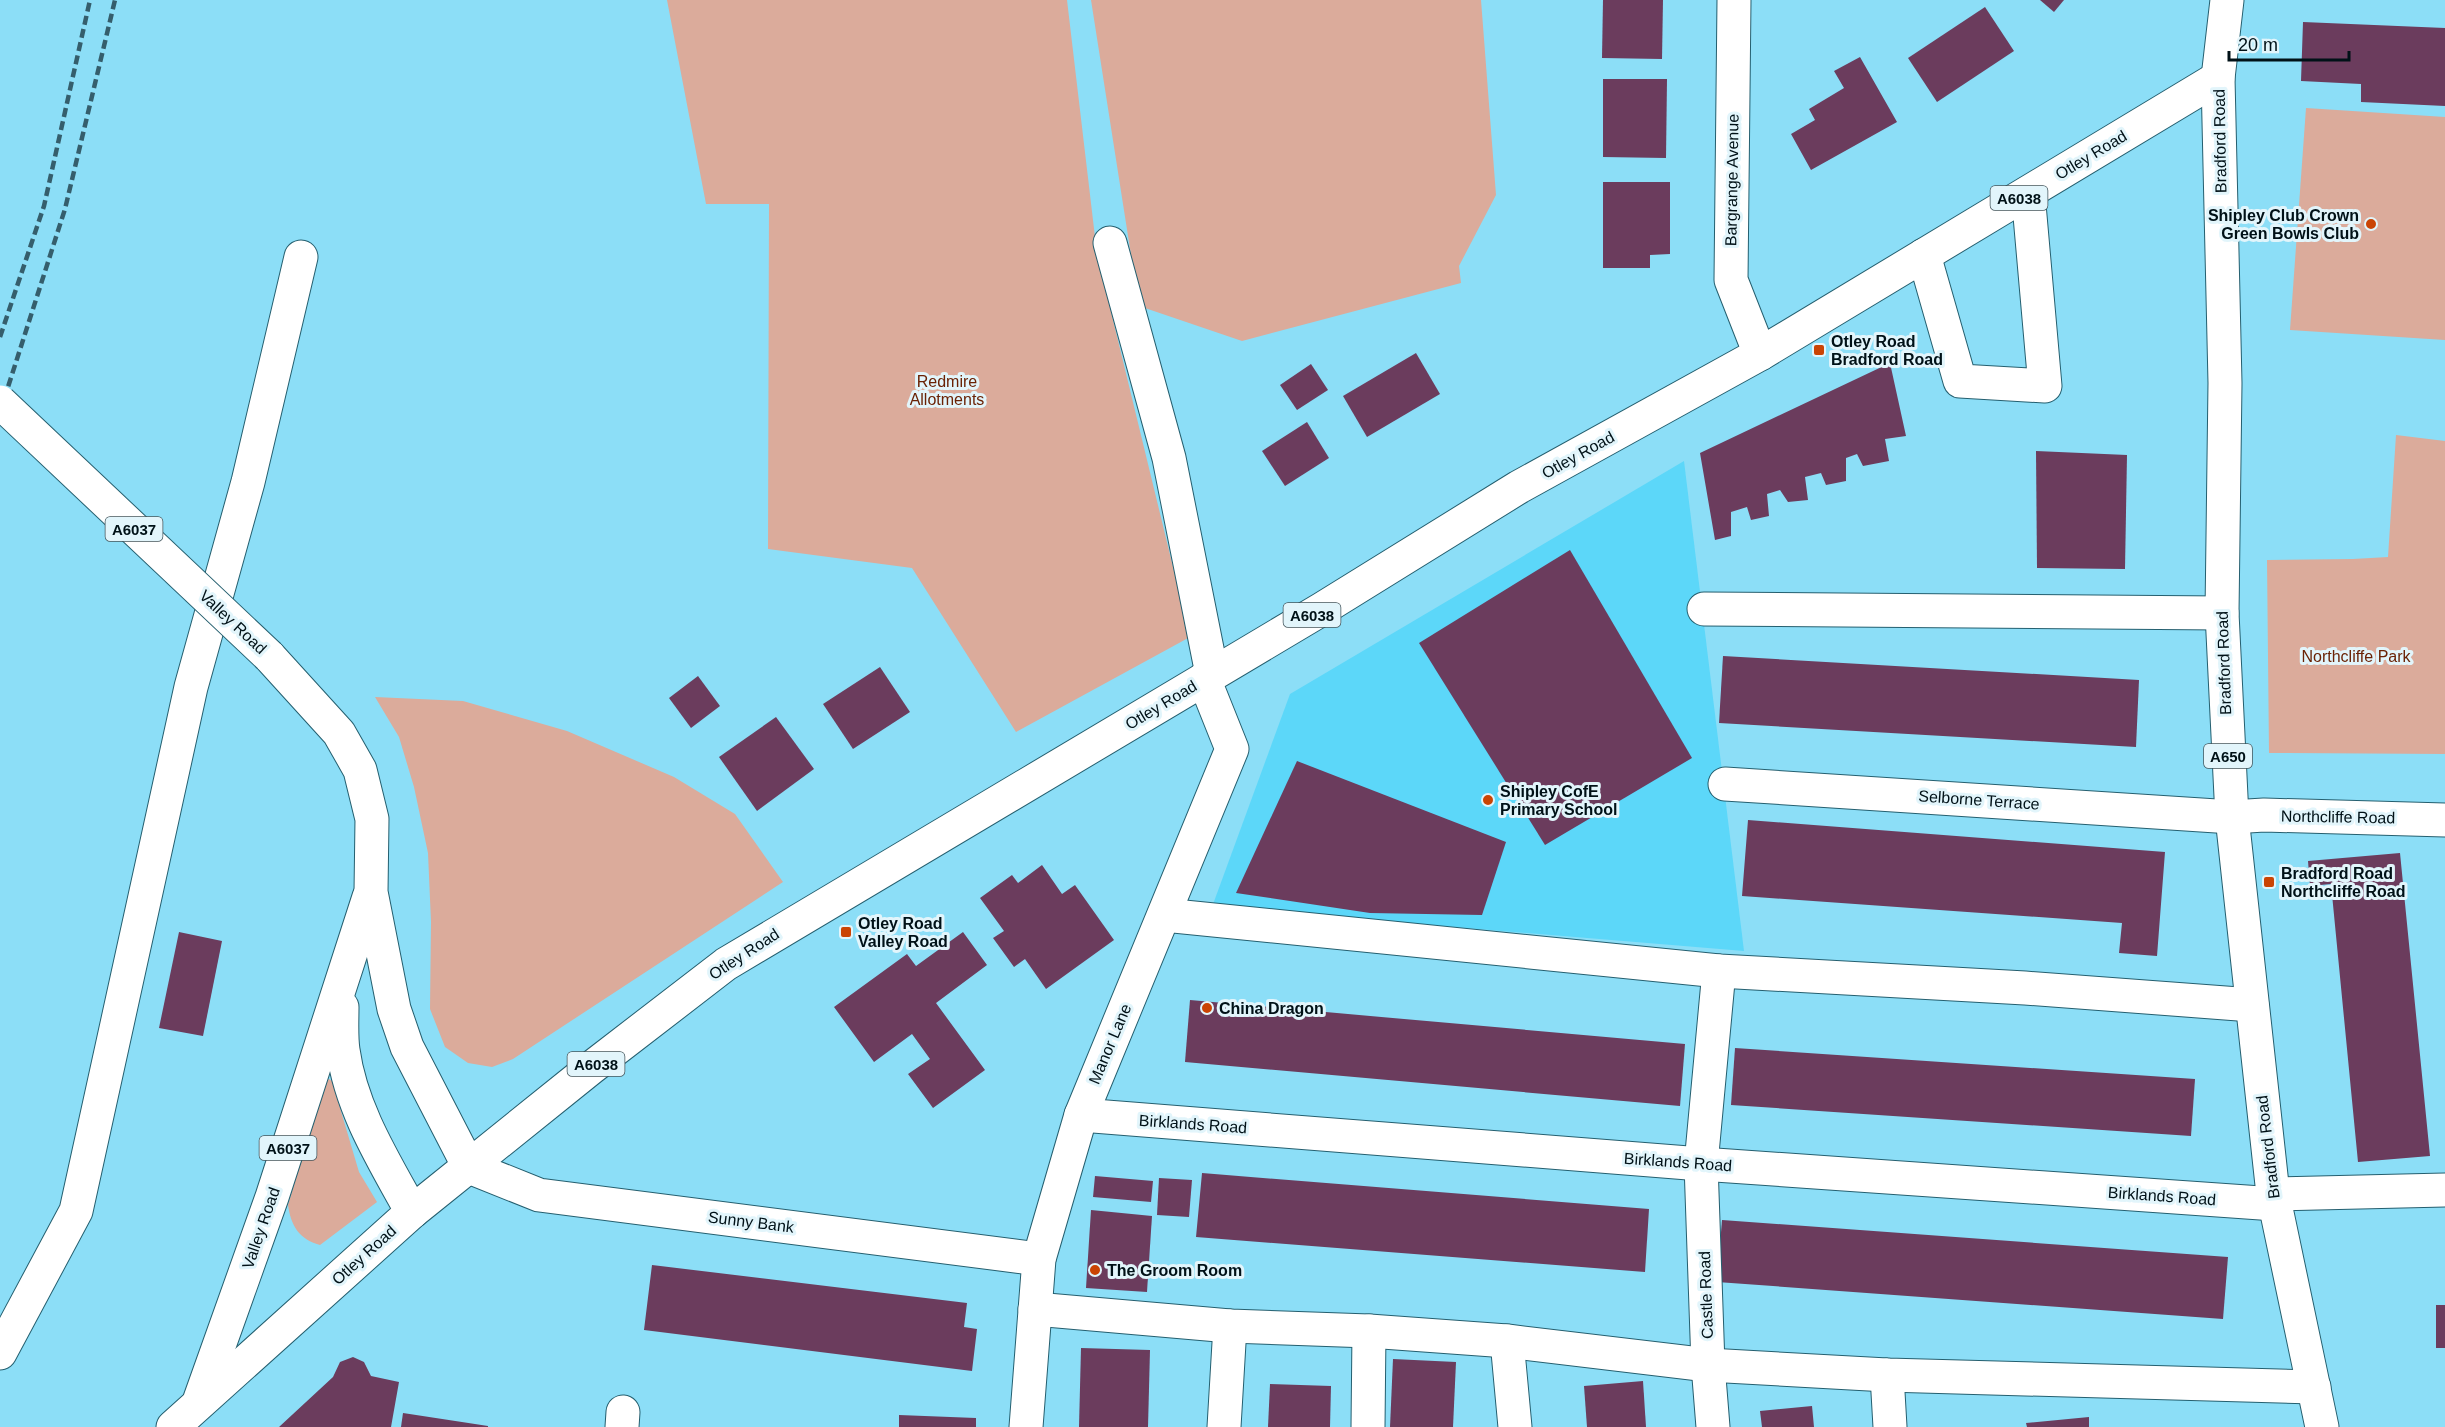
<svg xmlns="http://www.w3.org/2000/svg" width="2445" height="1427" font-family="Arial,sans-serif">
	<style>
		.built { fill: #5cd7f9 }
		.green { fill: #dbab9b }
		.building { fill: #6b3c5d }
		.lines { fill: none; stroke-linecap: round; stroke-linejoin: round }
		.minor-casing { stroke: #255f6f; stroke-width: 35 }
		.major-casing { stroke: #255f6f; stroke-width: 35 }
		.highway-casing { stroke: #255f6f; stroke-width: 35 }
		.minor { stroke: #fff; stroke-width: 33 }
		.major { stroke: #fff; stroke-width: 33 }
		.highway { stroke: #fff; stroke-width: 33 }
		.rail { stroke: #355e6c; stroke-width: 4.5; stroke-dasharray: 9 4.5; stroke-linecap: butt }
		.major-bridge-casing { stroke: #255f6f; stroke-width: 35; stroke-linecap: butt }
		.major-bridge { stroke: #fff; stroke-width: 33 }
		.poi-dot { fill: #ca4404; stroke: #e2f5fb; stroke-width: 2 }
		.labels { text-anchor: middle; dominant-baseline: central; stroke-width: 6; stroke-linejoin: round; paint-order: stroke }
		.shield { fill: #e2f5fb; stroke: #44555b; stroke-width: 1.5 }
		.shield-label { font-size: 15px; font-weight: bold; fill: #001117 }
		.street-label { font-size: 16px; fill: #001117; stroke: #e2f5fb }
		.poi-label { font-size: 16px; font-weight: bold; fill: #001117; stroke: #e2f5fb; text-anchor: start }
		.park-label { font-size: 16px; fill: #6a2205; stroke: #e2f5fb }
	</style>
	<rect width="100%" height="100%" fill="#8cdef7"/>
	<path class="built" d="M1684,461L1744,951L1212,907L1290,694Z"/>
	<g class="green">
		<path d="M667,0H1067L1097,254L1190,637L1016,732L912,568L768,549L769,204H706Z"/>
		<path d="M1091,0H1481L1496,195L1459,266L1461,283L1242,341L1139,306Z"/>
		<path d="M2306,108L2445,117V340L2290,330Z"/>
		<path d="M2396,435L2445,441V754L2269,753L2267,560L2353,559L2388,557Z"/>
		<path d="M375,697L463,701L567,731L674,777L735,814L783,882L513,1059L492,1067L468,1063L445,1047L430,1009L431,922L428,853L414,787L399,737Z"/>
		<path d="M329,1079L332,1081L359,1172L377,1202L320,1245C299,1239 291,1226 288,1205L324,1082Z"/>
	</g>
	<g class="building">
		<path d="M1603,0H1663L1662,59L1602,58Z"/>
		<path d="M2040,0H2064L2054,12Z"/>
		<path d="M1985,7L2014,51L1937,102L1908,58Z"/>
		<path d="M2303,22L2445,28V106L2361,102V84L2301,81Z"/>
		<path d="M1860,57L1897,122L1811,170L1791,134L1815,120L1809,109L1844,88L1834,71Z"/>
		<path d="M1603,79H1667L1666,158L1603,157Z"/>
		<path d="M1603,182H1670V254L1650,255V268H1603Z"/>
		<path d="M1416,353L1440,394L1367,437L1343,396Z"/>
		<path d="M1890,363L1906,436L1885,439L1889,461L1863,466L1857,454L1846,458V481L1826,485L1821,473L1805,477L1808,500L1788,502L1780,490L1767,494L1769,516L1751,520L1747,507L1731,512V536L1715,540L1700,453Z"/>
		<path d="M1311,364L1328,390L1297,410L1280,385Z"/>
		<path d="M1307,422L1329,458L1285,486L1262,451Z"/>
		<path d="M2036,451L2127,455L2125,569L2037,568Z"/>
		<path d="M1570,550L1692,758L1545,845L1419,643Z"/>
		<path d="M1723,656L2139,680L2136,747L1719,723Z"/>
		<path d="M880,667L910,712L853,749L823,704Z"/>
		<path d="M698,676L720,706L691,728L669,698Z"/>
		<path d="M776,717L814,769L757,811L719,757Z"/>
		<path d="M1297,761L1506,842L1482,915L1370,913L1236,893Z"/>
		<path d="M1748,820L2165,852L2157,956L2119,953L2122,923L1742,896Z"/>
		<path d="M2400,853L2430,1156L2358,1162L2331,884L2310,886L2308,861Z"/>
		<path d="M1042,865L1062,894L1075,885L1114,940L1046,989L1025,959L1014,967L993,938L1004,931L980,898L1012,875L1018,883Z"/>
		<path d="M179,932L222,941L203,1036L159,1028Z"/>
		<path d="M963,932L987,965L936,1003L985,1070L933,1108L908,1074L930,1059L912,1034L874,1062L834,1007L907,954L916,966Z"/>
		<path d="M1190,1000L1685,1044L1680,1106L1185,1062Z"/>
		<path d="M1735,1048L2195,1079L2191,1136L1731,1105Z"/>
		<path d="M1202,1173L1649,1209L1645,1272L1196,1237Z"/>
		<path d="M1095,1176L1153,1181L1151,1202L1093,1197Z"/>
		<path d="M1159,1178L1192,1180L1189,1217L1157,1215Z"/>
		<path d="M1091,1210L1152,1216L1147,1292L1086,1288Z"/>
		<path d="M1722,1220L2228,1257L2223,1319L1717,1282Z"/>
		<path d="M652,1265L967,1303L964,1327L977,1329L972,1371L644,1330Z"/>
		<rect x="2436" y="1305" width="9" height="43"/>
		<path d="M1081,1348L1150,1350L1148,1427H1079Z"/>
		<path d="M353,1357L364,1362L371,1376L399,1382L391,1427H279L333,1377L340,1362Z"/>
		<path d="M1393,1359L1456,1362L1453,1427H1390Z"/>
		<path d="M1643,1381L1646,1427H1587L1584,1386Z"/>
		<path d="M1270,1384L1331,1386L1330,1427H1268Z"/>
		<path d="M1812,1406L1814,1427H1762L1760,1411Z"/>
		<path d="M403,1413L488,1426V1427H401Z"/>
		<path d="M899,1415L976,1418V1427H899Z"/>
		<path d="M2089,1417V1427H2027L2026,1423Z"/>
	</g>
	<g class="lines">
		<defs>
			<g id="minor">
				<path d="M1734,0L1731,280L1760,354"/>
				<path d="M1110,243L1169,458L1212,674"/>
				<path d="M1924,255L1960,381L2045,386L2028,193"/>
				<path d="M1704,609L2222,613"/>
				<path d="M1725,784L2232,817L2264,815L2445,820"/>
				<path d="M1164,915L1719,971L2025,988L2252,1005"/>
				<path d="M1081,1115L1701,1164L2275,1204"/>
				<path d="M469,1167L539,1195L1039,1259"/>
				<path d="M2273,1194L2445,1190"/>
				<path d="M1035,1309L1230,1326L1369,1331L1507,1341L1708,1365L1887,1375L2314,1387"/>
				<path d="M1507,1341L1515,1427"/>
				<path d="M0,1353L76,1211L191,687L248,482L301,257"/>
				<path d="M1887,1375L1890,1427"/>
				<path d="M622,1427L623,1412"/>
				<path d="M1026,1427L1039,1259L1081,1115L1232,749L1204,679"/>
				<path d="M1224,1427L1230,1326"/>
				<path d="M1368,1427L1369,1331"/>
				<path d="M1713,1427L1708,1365L1701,1164L1719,971"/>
			</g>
			<g id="major">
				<path d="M269,656L339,733L360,770L372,819L371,892L394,1009L407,1047L469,1167"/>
				<path d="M342,1007C342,1021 341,1036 343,1050C351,1109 384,1161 412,1212"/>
				<path d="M200,1399L272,1197L369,897"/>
				<path d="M173,1427L412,1212L591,1068L726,964L1322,609L1519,487L1760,354L2218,78"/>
			</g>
			<path id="highway" d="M2227,0L2218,78L2225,383L2222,613L2232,817L2273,1194L2322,1427"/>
		</defs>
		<use href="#minor" class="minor-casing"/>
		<use href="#major" class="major-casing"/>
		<use href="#highway" class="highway-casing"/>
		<use href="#minor" class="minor"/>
		<use href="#major" class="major"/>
		<use href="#highway" class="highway"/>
		<g class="rail">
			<path d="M0,337L44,206L90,0"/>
			<path d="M0,412L65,209L115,0"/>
		</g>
		<defs>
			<path id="major-bridge" d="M0,402L269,656"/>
		</defs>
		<use href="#major-bridge" class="major-bridge-casing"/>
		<use href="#major-bridge" class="major-bridge"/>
	</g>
	<g class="poi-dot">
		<circle cx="2371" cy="224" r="6"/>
		<rect x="1813" y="344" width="12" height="12" rx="3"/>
		<circle cx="1488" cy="800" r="6"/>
		<rect x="2263" y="876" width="12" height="12" rx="3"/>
		<rect x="840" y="926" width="12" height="12" rx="3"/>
		<circle cx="1207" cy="1008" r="6"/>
		<circle cx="1095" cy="1270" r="6"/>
	</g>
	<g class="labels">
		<g class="shield">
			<rect x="1990.5" y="186" width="57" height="24" rx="4.5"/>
			<rect x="105.5" y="517" width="57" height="24" rx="4.5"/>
			<rect x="1283.5" y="603" width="57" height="24" rx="4.5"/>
			<rect x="2204" y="744" width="48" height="24" rx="4.5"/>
			<rect x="567.5" y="1052" width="57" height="24" rx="4.5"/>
			<rect x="259.5" y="1136" width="57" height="24" rx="4.5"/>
		</g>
		<g class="shield-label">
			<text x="2019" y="198">A6038</text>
			<text x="134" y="529">A6037</text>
			<text x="1312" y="615">A6038</text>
			<text x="2228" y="756">A650</text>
			<text x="596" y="1064">A6038</text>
			<text x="288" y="1148">A6037</text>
		</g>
		<g class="street-label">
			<text transform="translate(2220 141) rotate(-91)">Bradford Road</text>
			<text transform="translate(2091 155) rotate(-31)">Otley Road</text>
			<text transform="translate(1732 180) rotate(-89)">Bargrange Avenue</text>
			<text transform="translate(1578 455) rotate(-29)">Otley Road</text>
			<text transform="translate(233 622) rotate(43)">Valley Road</text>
			<text transform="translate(2224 663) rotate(-92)">Bradford Road</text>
			<text transform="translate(1161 705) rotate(-31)">Otley Road</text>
			<text transform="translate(1979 800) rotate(4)">Selborne Terrace</text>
			<text transform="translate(2338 817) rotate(1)">Northcliffe Road</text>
			<text transform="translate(744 954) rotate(-33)">Otley Road</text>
			<text transform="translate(1110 1044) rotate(-67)">Manor Lane</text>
			<text transform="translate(1193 1124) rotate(4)">Birklands Road</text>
			<text transform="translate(2268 1147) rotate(-97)">Bradford Road</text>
			<text transform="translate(1678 1162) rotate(4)">Birklands Road</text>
			<text transform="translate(2162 1196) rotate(4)">Birklands Road</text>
			<text transform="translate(751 1222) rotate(7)">Sunny Bank</text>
			<text transform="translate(261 1228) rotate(-71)">Valley Road</text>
			<text transform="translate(364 1255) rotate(-42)">Otley Road</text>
			<text transform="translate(1706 1295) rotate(-92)">Castle Road</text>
		</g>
		<g class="poi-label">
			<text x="2359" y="215" text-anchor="end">Shipley Club Crown<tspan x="2359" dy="18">Green Bowls Club</tspan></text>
			<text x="1831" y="341">Otley Road<tspan x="1831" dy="18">Bradford Road</tspan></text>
			<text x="1500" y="791">Shipley CofE<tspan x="1500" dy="18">Primary School</tspan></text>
			<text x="2281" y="873">Bradford Road<tspan x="2281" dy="18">Northcliffe Road</tspan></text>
			<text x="858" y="923">Otley Road<tspan x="858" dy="18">Valley Road</tspan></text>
			<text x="1219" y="1008">China Dragon</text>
			<text x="1107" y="1270">The Groom Room</text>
		</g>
		<g class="park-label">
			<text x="947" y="381">Redmire<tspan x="947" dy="18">Allotments</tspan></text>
			<text x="2356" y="656">Northcliffe Park</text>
		</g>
	</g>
	<path d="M2229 51v9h120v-9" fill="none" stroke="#001117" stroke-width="3"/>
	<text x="2238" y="51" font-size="18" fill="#001117" stroke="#e2f5fb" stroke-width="4.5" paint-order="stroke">20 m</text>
</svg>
